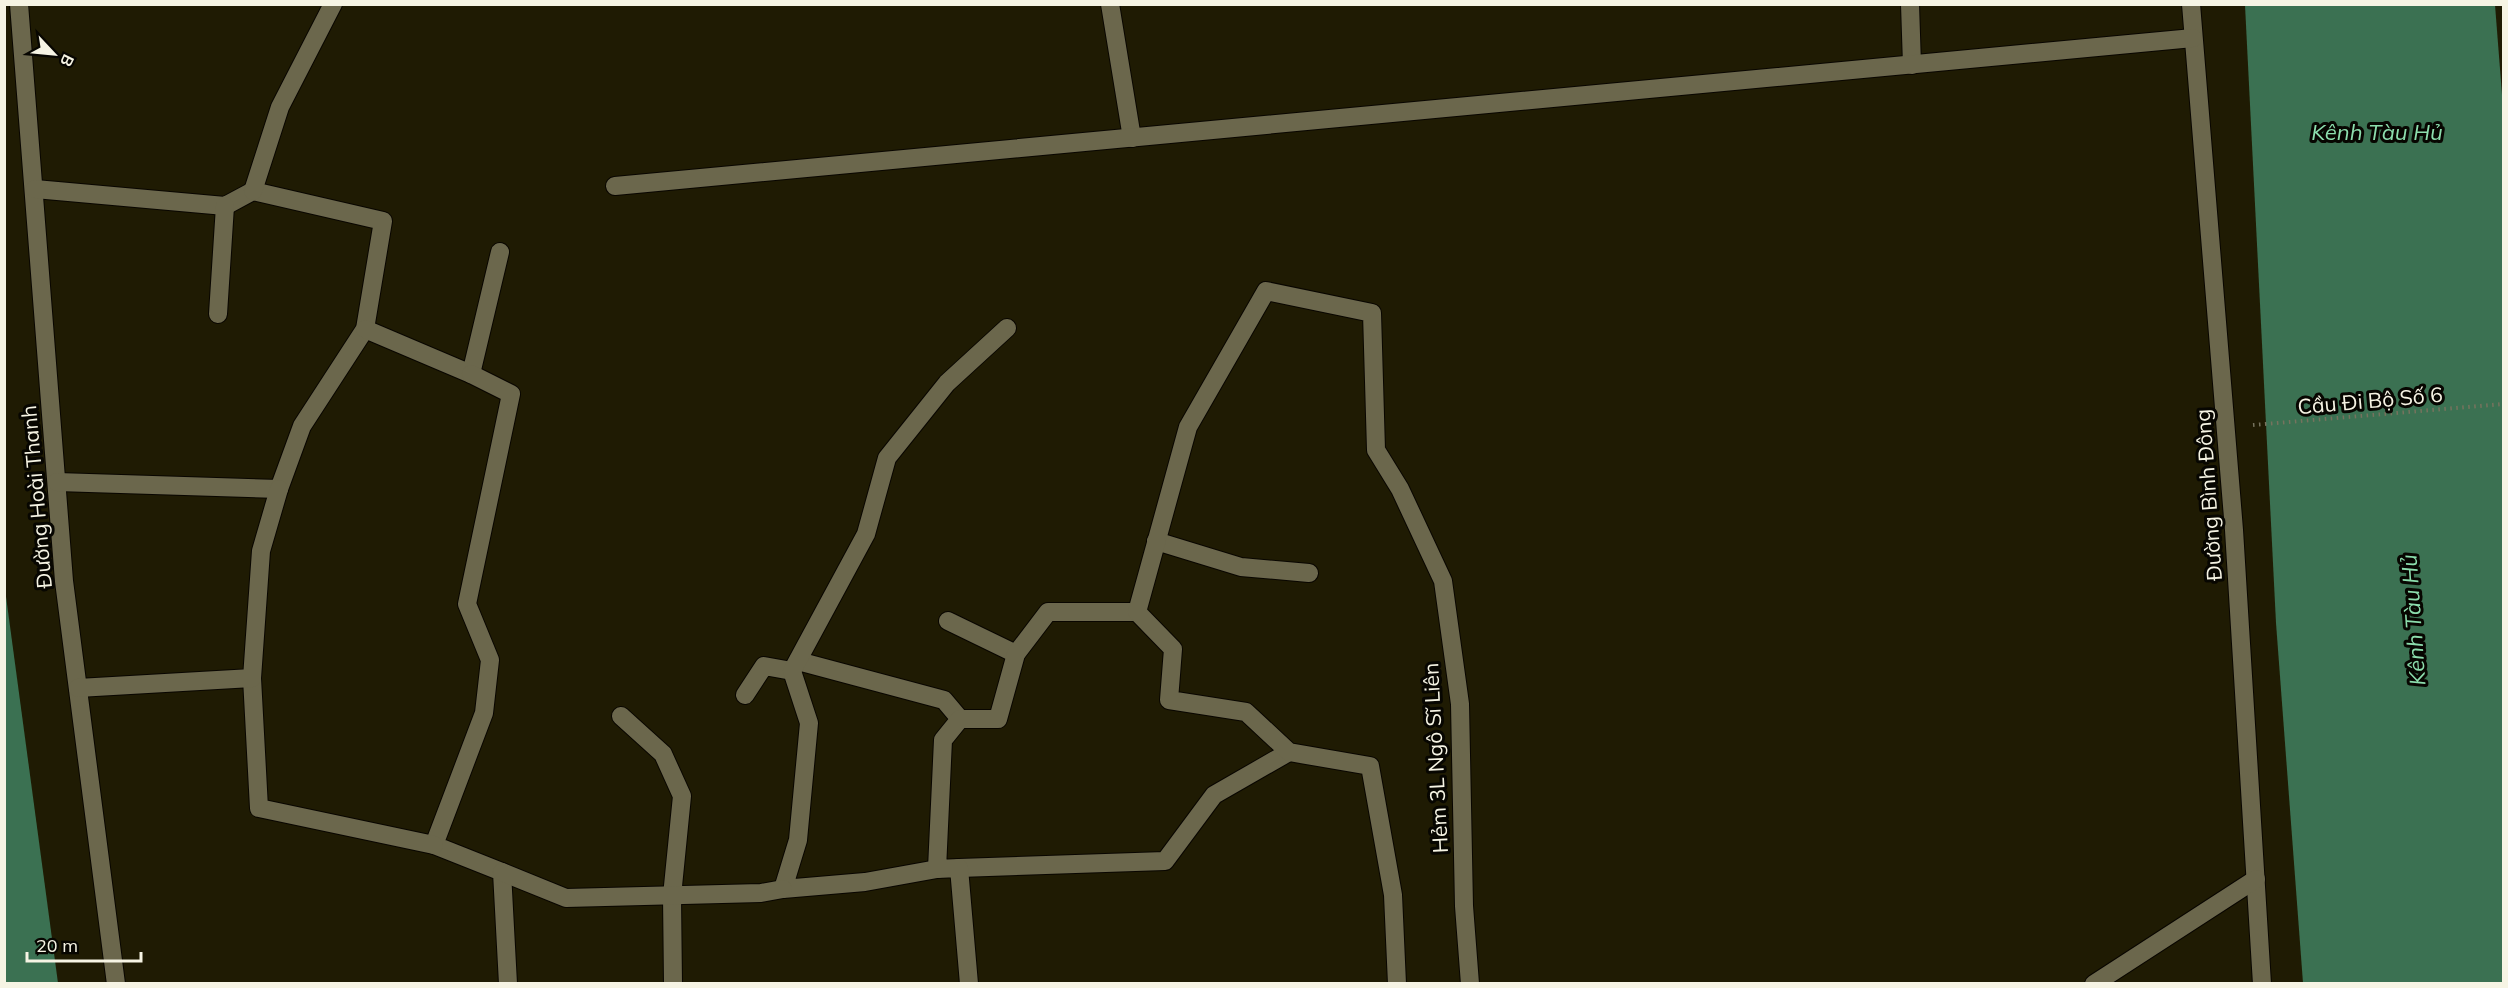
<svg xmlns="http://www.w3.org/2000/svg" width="2508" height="988" font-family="Mulish,sans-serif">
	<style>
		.water { fill: #3b7152 }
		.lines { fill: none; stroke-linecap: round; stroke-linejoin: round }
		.minor-casing { stroke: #090600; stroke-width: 20 }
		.path { stroke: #76735e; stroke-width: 4; stroke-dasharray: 1.5 4.5; stroke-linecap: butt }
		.minor { stroke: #6b674c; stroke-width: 18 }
		.labels { text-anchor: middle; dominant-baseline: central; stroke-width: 6; stroke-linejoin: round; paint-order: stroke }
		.street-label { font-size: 21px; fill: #f6f4e4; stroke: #070601 }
		.water-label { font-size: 22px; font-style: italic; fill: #8cdead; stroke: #070601 }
	</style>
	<rect width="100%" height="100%" fill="#1f1b03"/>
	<g class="water">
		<path d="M2245,5H2495L2504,120L2503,983H2303L2276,623Z"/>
		<path d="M4,588L5,589L58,983H5Z"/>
	</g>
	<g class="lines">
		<defs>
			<g id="minor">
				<path d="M19,4L64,581L116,984"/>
				<path d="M1110,4L1132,138"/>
				<path d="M1910,4L1912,65"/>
				<path d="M2191,4L2234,530L2262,984"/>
				<path d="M615,186L2193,38"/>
				<path d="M35,189L225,206L253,191L383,221L365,329L302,426L279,489L57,482"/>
				<path d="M253,191L280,107L333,4"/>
				<path d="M218,314L225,206"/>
				<path d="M365,329L471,374L500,252"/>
				<path d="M471,374L511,394L467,604L490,660L484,713L434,845L502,872L508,984"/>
				<path d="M1156,541L1241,567L1309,573"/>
				<path d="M948,621L1016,654"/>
				<path d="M798,661L944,700L960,719"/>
				<path d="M252,678L259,808L434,845"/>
				<path d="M78,688L252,678L261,551L279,489"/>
				<path d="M745,695L764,666L792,671"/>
				<path d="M621,716L663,754L682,796L672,896L673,984"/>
				<path d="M959,868L1165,861L1214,795L1289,752"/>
				<path d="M937,869L865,882L783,889L798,840L809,723L792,671L866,534L887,458L947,383L1007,328"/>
				<path d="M502,872L566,898L761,893L783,889"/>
				<path d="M969,984L959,868L937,869L943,740L960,719H998L1016,654L1048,612H1137"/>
				<path d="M1397,984L1393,895L1370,766L1289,752L1246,712L1169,700L1173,649L1137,612L1188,427L1266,291L1372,313L1376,450L1400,489L1443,581L1460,704L1464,906L1470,984"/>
				<path d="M2094,984L2256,879"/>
			</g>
		</defs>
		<use href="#minor" class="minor-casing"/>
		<path class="path" d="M2253,425L2504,404"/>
		<use href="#minor" class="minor"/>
	</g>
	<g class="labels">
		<g class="street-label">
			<text transform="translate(2370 400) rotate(-5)">Cầu Đi Bộ Số 6</text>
			<text transform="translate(2208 495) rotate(-94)">Đường Bình Đông</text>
			<text transform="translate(36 497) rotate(-95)">Đường Hoài Thanh</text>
			<text transform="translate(1435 758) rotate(-93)">Hẻm 3L Ngô Sĩ Liên</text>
		</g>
		<g class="water-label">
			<text x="2377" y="132">Kênh Tàu Hủ</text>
			<text transform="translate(2413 620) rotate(-94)">Kênh Tàu Hủ</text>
		</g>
	</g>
	<rect width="2508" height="988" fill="none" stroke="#f6f4e4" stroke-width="12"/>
	<g transform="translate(54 54) rotate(116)" stroke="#070601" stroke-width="4.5" paint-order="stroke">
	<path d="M0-4.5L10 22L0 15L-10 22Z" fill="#f6f4e4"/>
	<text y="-9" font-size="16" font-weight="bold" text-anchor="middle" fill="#f6f4e4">B</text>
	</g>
	<path d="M27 952v9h114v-9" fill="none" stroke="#f6f4e4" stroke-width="3"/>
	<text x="36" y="952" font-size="18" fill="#f6f4e4" stroke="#070601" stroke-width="4.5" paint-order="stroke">20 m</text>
</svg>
